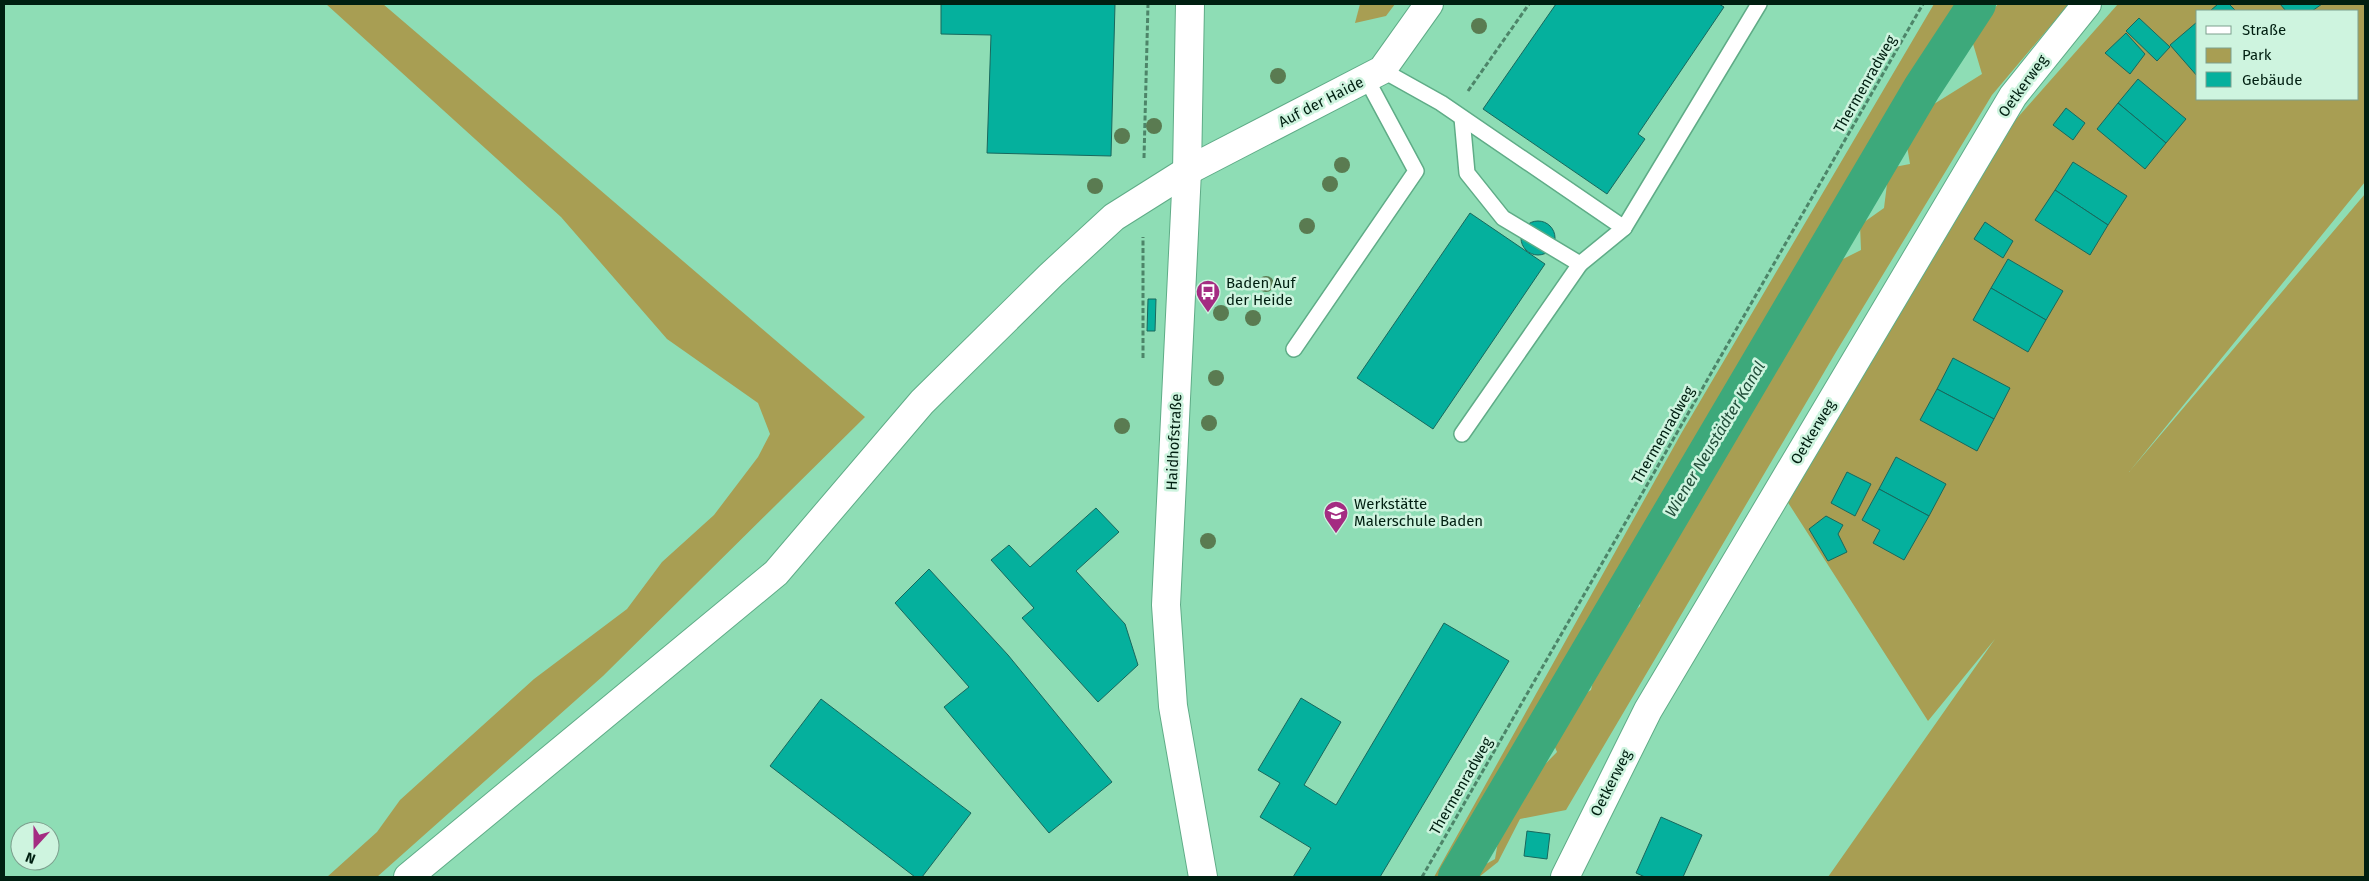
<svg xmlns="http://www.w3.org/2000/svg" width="2369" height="881" font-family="'Fira Sans',sans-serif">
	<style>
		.green { fill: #a89e53; fill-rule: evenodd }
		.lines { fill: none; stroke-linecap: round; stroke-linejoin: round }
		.canal { stroke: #3da97b; stroke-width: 38 }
		.building { fill: #05b09d; stroke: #18685d }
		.lane-casing { stroke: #5fac87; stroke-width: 18 }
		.street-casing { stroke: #5fac87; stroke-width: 30 }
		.secondary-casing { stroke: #5fac87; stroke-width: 30 }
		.path { stroke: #4d8569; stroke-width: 3; stroke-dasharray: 5 2.5; stroke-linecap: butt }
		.lane { stroke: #fff; stroke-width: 15 }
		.street { stroke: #fff; stroke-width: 28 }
		.secondary { stroke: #fff; stroke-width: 28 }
		.tree { fill: #5a7b51 }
		.labels { text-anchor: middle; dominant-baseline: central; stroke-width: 5; stroke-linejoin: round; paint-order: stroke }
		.street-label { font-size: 15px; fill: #001f11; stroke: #cef4df }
		.poi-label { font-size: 15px; fill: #001f11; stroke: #cef4df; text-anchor: start }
		.water-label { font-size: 16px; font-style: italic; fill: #224e3a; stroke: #cef4df }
	</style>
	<rect width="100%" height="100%" fill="#8eddb5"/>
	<g class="green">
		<path d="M326,4H383L865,417L603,676L377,877H327L377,832L400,800L534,679L627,609L662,562L714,515L758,457L770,434L758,403L667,339L561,217Z"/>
		<path d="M1360,4H1395L1386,16L1355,23Z"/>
		<path d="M1934,4H1965L1896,116L1889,121L1868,176L1848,188L1838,218L1771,335L1716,420L1628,575L1585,628V646L1453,877H1434L1682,432Z"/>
		<path d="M1998,4H2069L1992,95L1836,352L1566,810L1520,819L1498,862L1479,877H1463L1495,859L1504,806L1557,752L1552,740L1574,715L1572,701L1591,690L1598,659L1614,631H1623L1622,624L1640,606L1641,581L1793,316L1831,265L1861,250L1860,225L1884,208L1889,168L1910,164L1905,134L1934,104L1982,74L1971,37Z"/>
		<path d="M2118,4H2365V182L2129,472L2365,194V877H1828L1995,639L1928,721L1787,501L1824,442L2003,134ZM2198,11H2358V99H2198Z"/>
	</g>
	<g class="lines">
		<path class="canal" d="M1457,877L1922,88L1977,4"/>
	</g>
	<g class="building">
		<path d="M941,4H1115L1111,156L987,153L991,35L941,34Z"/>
		<path d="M1556,4H1719L1724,7L1638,134L1645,139L1607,194L1483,109Z"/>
		<path d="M2218,4H2229L2236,11H2210Z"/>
		<path d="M2280,4H2322L2312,11H2286Z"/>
		<path d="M2139,18L2170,47L2157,61L2126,31Z"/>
		<path d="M2197,22L2198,23V77L2170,45Z"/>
		<path d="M2126,33L2145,54L2130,74L2105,53Z"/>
		<path d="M2138,79L2186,119L2166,143L2118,103Z"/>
		<path d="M2118,103L2166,143L2145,169L2097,129Z"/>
		<path d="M2066,108L2085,123L2073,140L2053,125Z"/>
		<path d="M2073,162L2127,196L2108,225L2055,190Z"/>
		<path d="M2055,190L2108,225L2090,255L2035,220Z"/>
		<path d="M1470,213L1545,264L1433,429L1357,378Z"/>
		<circle cx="1538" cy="238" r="17"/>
		<path d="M1985,222L2013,241L2003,258L1974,239Z"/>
		<path d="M2008,259L2063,291L2046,320L1991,288Z"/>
		<path d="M1991,288L2046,320L2028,352L1973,320Z"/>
		<path d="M1148,299H1156L1155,331H1147Z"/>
		<path d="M1953,358L2010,388L1994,419L1937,389Z"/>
		<path d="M1937,389L1994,419L1977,451L1920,420Z"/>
		<path d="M1896,457L1946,484L1929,516L1879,489Z"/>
		<path d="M1847,472L1871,484L1855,516L1831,503Z"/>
		<path d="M1879,489L1929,516L1904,560L1873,543L1880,530L1862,520Z"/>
		<path d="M1096,508L1119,532L1076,571L1125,624L1138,665L1098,702L1022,618L1034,608L991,560L1009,545L1030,567Z"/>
		<path d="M1826,516L1843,525L1838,534L1847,552L1828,561L1809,529Z"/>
		<path d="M929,569L1008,655L1112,782L1049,833L944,707L969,687L895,603Z"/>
		<path d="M1444,623L1509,661L1380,877H1293L1311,848L1260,817L1280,783L1258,770L1301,698L1341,722L1304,785L1336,805Z"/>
		<path d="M821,699L971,813L922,877H915L770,766Z"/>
		<path d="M1661,817L1702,835L1683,877H1645L1636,873Z"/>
		<path d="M1527,831L1550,834L1547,859L1524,856Z"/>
	</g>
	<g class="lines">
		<defs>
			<g id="lane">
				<path d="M1382,70L1441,103L1624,228L1759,4"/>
				<path d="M1462,118L1467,173L1503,218L1580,264L1624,228"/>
				<path d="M1294,349L1416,171L1366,78"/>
				<path d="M1462,434L1580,264"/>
			</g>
			<g id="street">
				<path d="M408,877L776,573L922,402L1051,275L1114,217L1187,171L1382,70L1429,4"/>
				<path d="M1565,877L1648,710L2013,96L2087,4"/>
			</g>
			<path id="secondary" d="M1190,4L1187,171L1166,605L1173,706L1203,877"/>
		</defs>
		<use href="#lane" class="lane-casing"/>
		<use href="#street" class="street-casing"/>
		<use href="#secondary" class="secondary-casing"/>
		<g class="path">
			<path d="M1468,91L1529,4"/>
			<path d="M1144,158L1148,4"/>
			<path d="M1143,358V237"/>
			<path d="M1422,877L1923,4"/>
		</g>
		<use href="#lane" class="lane"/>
		<use href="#street" class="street"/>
		<use href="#secondary" class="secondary"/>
	</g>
	<g class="tree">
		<circle cx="1479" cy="26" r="8"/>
		<circle cx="1278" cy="76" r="8"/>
		<circle cx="1154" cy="126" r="8"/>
		<circle cx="1122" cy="136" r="8"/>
		<circle cx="1342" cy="165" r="8"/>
		<circle cx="1330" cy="184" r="8"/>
		<circle cx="1095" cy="186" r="8"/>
		<circle cx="1307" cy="226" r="8"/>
		<circle cx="1266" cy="284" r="8"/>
		<circle cx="1221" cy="313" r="8"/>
		<circle cx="1253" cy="318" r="8"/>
		<circle cx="1216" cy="378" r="8"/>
		<circle cx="1209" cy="423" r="8"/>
		<circle cx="1122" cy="426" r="8"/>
		<circle cx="1208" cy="541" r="8"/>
	</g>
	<defs>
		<symbol id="bus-pin" viewBox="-11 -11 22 30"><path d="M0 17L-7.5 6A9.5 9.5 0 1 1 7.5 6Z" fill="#a42c82" stroke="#cef4df"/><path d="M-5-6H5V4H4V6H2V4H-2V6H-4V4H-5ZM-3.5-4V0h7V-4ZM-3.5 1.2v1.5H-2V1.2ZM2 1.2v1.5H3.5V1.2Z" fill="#fff"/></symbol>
		<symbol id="school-pin" viewBox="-11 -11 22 30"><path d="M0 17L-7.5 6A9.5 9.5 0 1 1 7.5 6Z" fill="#a42c82" stroke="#cef4df"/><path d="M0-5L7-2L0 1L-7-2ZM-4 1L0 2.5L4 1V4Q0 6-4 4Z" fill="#fff"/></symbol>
	</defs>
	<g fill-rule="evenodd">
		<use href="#bus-pin" x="1194" y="278" width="28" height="38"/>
		<use href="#school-pin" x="1322" y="499" width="28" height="38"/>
	</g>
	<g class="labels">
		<g class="street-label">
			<text transform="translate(1865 84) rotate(-60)">Thermenradweg</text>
			<text transform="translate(2023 86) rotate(-54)">Oetkerweg</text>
			<text transform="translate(1321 102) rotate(-27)">Auf der Haide</text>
			<text transform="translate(1813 432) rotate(-59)">Oetkerweg</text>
			<text transform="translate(1663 435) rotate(-60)">Thermenradweg</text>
			<text transform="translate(1174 442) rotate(-87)">Haidhofstraße</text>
			<text transform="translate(1611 783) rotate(-63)">Oetkerweg</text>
			<text transform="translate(1461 786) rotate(-60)">Thermenradweg</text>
		</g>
		<g class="poi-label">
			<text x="1226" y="283">Baden Auf<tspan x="1226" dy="17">der Heide</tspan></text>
			<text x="1354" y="504">Werkstätte<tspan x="1354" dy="17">Malerschule Baden</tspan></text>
		</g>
		<g class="water-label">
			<text transform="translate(1715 439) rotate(-59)">Wiener Neustädter Kanal</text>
		</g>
	</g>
	<rect width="2369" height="881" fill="none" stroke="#001f11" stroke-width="10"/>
	<rect x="2196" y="10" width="162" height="90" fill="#cef4df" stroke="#7c9f8d"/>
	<rect x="2206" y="26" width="25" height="8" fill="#ffffff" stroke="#7c9f8d"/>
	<text x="2242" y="35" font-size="15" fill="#001f11">Straße</text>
	<rect x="2206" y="48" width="25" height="15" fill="#a89e53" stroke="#7c9f8d"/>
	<text x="2242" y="60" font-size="15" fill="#001f11">Park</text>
	<rect x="2206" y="72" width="25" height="15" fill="#05b09d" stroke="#7c9f8d"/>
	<text x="2242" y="85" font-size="15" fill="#001f11">Gebäude</text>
	<g transform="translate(35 846) rotate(201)"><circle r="24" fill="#cef4df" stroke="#7c9f8d"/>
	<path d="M0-4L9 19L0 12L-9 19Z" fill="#a42c82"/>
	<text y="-8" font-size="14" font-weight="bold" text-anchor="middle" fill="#001f11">N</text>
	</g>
</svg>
